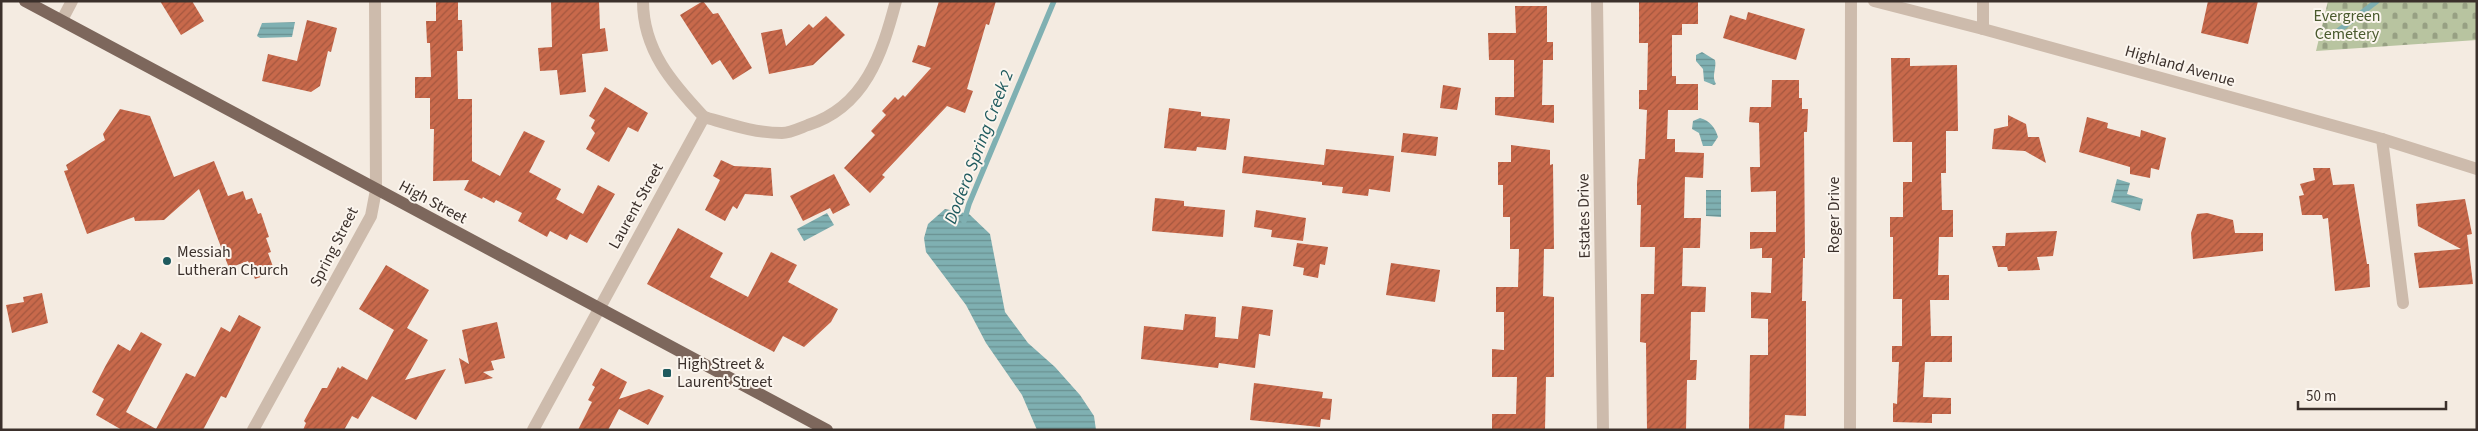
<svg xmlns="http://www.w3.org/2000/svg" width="2478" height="431" font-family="'Source Sans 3',sans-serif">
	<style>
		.cemetery { fill: url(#cemetery-stones) }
		.water { fill: url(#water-rules) }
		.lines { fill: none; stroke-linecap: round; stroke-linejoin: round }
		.stream { stroke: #7fb0b2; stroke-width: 5.5 }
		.building { fill: url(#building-hatch) }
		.minor { stroke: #cdbbac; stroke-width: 12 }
		.major { stroke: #7d675c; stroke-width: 12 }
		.poi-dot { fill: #1f5a5e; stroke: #fbf5ee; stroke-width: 2 }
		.labels { text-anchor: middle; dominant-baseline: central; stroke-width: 4; stroke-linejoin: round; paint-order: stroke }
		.park-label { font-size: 16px; fill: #4a5a2e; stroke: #fbf5ee }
		.street-label { font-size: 16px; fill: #3b302b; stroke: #fbf5ee }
		.poi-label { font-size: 16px; fill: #3b302b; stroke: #fbf5ee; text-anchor: start }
		.water-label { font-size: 18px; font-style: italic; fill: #1f5a5e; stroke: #fbf5ee }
	</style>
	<defs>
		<pattern id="cemetery-stones" width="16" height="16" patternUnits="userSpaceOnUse" patternTransform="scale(1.25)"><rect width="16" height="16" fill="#b8c4a0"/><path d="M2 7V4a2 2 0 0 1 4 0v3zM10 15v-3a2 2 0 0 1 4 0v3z" fill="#97a083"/></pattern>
		<pattern id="water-rules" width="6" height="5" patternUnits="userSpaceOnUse" patternTransform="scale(1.25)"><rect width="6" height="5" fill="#7fb0b2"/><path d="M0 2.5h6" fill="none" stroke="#699091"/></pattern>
		<pattern id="building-hatch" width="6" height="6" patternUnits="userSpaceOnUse" patternTransform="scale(1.25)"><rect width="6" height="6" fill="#c8694b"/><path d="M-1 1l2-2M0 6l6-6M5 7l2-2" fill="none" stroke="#a4573f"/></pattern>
	</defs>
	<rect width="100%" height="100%" fill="#f4ebe1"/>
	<path class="cemetery" d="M2328,1H2477V40L2316,51Z"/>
	<g class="water">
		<path d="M295,22L292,37L260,38L257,36L262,23Z"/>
		<path d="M1702,52L1715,60C1717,68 1711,76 1716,84L1714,85L1704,81L1703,69L1696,61V55Z"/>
		<path d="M1700,118C1710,121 1715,127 1718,137L1712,146H1703L1699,133L1692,129L1693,121Z"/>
		<path d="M2117,179L2130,183L2127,194L2143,199L2140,211L2111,202Z"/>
		<path d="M1706,190H1721V217L1706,216Z"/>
		<path d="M945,209L969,214L990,234L1005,312L1028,343L1055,367L1080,395L1094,416L1096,430H1037L1022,395L986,343L966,305L926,252L924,238L928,224Z"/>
		<path d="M827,213L834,225L804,241L797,229Z"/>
	</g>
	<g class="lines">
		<g class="stream">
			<path d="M2329,38L2377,1"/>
			<path d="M964,221L969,204L1054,1"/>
		</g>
	</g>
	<g class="building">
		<path d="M160,1H192L204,21L181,35Z"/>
		<path d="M436,1H458V20H462L463,51H457L458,99H472V161L500,176L524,131L545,141L529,172L561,189L556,199L583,214L598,185L615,194L587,243L570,234L567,240L550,231L547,237L518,221L522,213L496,200L494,203L483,197L482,199L464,190L469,180L433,181L434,129H430V98H415V77H431L430,43H427L426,21H436Z"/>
		<path d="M551,1H599L600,29L605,28L608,51L582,54L586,92L560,95L557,70L540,71L538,48L552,47Z"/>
		<path d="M703,1L713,14L718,13L752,68L733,80L720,60L712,65L680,15Z"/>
		<path d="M939,1H996L989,25L986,24L967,89L973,91L965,113L947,106L882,175L885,177L870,193L844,168L875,135L871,131L886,115L882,111L895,97L898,100L903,95L905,97L931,68L912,62L918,45L925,47Z"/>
		<path d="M1639,1H1698V24H1682V35H1672V76H1676V84H1698V110H1668L1667,139H1675V152L1704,153L1703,178L1685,177L1684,218H1701L1700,248H1683L1682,286L1706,287L1705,312H1691L1690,360H1697L1696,380H1687L1686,430H1647L1646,343L1640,342L1641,294H1654L1655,247H1640L1641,205H1637V183L1639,159H1645L1647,110L1639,109V90H1647L1648,43H1639Z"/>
		<path d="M2208,1H2258L2248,44L2201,33Z"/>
		<path d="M1515,6H1547V42H1553V60H1543L1542,105H1554V123L1495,115V97H1514V60H1489L1488,33H1516Z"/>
		<path d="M1748,12L1805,29L1796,60L1723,38L1730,15L1746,20Z"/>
		<path d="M826,16L845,35L813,65L769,74L761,33L782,29L786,46L809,24L813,28Z"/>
		<path d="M307,20L337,28L331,52L328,51L320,86L311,92L262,81L268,54L297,61Z"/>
		<path d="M1891,58H1910V66L1957,65L1958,131H1946V173H1941L1942,210H1953V237H1939L1938,275H1949V300H1930L1931,336H1952V362H1925L1923,397L1951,398V414H1932V423L1893,422V403L1897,404L1899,362H1892V346H1902V299H1893V237H1890V217H1903V182H1912V142H1893Z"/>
		<path d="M1772,80H1799V98H1802V109H1808L1807,132H1804L1805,258H1803L1802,301H1806V416L1785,415L1784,430H1749L1750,355H1768V319L1751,318V292L1771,293L1772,258H1762V248L1750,249V232H1776V191L1751,192L1750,167H1760L1759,123L1749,122L1750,107H1771Z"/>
		<path d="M1443,85L1461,88L1457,110L1440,108Z"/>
		<path d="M605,87L648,113L638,132L628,127L609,162L586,149L595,133L591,128L595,120L589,116Z"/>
		<path d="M1169,108L1201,112V116L1230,119L1226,150L1197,147L1196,151L1164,148Z"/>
		<path d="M120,109L150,116L174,177L214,161L228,196L243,191L246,200L252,198L258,214L261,213L269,237L266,238L271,252L268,253L275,272L255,279L248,261L229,268L199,189L164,220L135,221L134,217L87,234L64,171L68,170L66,165L105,140L103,134Z"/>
		<path d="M2008,115L2026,124L2028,137H2039L2046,163L2025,151L1992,149L1994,129L2008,126Z"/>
		<path d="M2087,117L2108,123L2107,128L2140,137L2141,130L2166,138L2159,170L2151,168L2150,178L2130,174V167L2079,152Z"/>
		<path d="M1403,133L1438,137L1436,156L1401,152Z"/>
		<path d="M1511,145L1550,150V165L1553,164L1554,249H1544L1543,296L1554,297V377H1546L1545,430H1492V414H1516L1517,377H1492V349L1504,350V312H1496V287H1518L1519,249H1510V217H1503V185H1498V162H1511Z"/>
		<path d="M1326,149L1394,156L1390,192L1369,189L1368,196L1342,193L1343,187L1322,185V182L1242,173L1244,156L1324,165Z"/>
		<path d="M721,160L734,166L771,168L773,196L745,194L737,209L733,206L725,221L705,210L720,180L713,176Z"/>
		<path d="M2313,168H2330L2333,185L2354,184L2367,264H2369L2370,287L2335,291L2328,218L2323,219L2322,215H2302L2299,196L2304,195L2300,184L2315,180Z"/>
		<path d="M834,174L850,205L833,214L830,208L803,221L790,196Z"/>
		<path d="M1155,198L1184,201V206L1225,210L1223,237L1152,231Z"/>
		<path d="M2465,199L2472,234L2467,235L2473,284L2419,288L2414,253L2461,249L2418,226L2416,204Z"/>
		<path d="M1256,210L1306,218L1303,241L1271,237L1272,230L1254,227Z"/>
		<path d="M2207,213L2233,220L2235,233H2263V251L2193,259L2191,233L2197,214Z"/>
		<path d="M678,228L723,253L710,277L748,297L771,252L797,265L788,282L838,309L831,322L804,347L783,336L774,352L647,284Z"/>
		<path d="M2057,231L2053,256L2037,257L2040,270L2008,271L2007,267H1998L1992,246H2005L2006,233Z"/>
		<path d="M1297,243L1328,247L1325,265L1320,264L1318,278L1303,275L1304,268L1293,266Z"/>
		<path d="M1391,263L1440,270L1435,302L1386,295Z"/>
		<path d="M386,265L429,290L407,328L428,340L405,380L446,369L416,420L372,396L358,419L352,416L344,430H303L306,423L304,421L322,388H327L338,367L340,369L342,366L367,380L394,330L359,309Z"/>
		<path d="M42,293L48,323L12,333L6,305L24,302L23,297Z"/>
		<path d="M1242,306L1273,310L1270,336L1259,334L1255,368L1219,363L1218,368L1141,359L1144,326L1183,330L1185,314L1216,317L1215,337L1238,339Z"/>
		<path d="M239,315L261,327L226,398L221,396L203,430H122L96,415L104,399L92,392L106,365L118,344L130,351L141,332L162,344L126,412L156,429L186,373L195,377L221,327L230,332Z"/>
		<path d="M497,322L505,358L491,361L494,370L483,372L493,378L465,384L459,358L469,364L462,330Z"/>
		<path d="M601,368L627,382L619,399L649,389L664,396L648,425L619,409L608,430H578L592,402L588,400L595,387L592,385Z"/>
		<path d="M1254,383L1323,392L1322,398L1332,399L1330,420L1321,419L1320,427L1250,420Z"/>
	</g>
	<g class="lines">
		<g class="minor">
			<path d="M1597,1L1603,430"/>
			<path d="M1874,1L1983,29L2382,139L2477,169"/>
			<path d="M62,20L72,1"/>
			<path d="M1983,29V1"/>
			<path d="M704,117C729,124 755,133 782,133C790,133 800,128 808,125C865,107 882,54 896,1"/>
			<path d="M2382,139L2403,303"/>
			<path d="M253,430L371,216L376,190L375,1"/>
			<path d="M533,430L704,117C672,83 643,50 643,1"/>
			<path d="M1850,430L1851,1"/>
		</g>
		<path class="major" d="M25,1L827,430"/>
	</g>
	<g class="poi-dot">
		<circle cx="167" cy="261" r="5"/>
		<rect x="662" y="368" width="10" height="10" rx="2.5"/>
	</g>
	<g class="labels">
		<g class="park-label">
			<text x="2347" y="16">Evergreen<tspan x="2347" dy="18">Cemetery</tspan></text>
		</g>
		<g class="street-label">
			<text transform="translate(2180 66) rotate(16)">Highland Avenue</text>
			<text transform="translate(433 202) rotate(28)">High Street</text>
			<text transform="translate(636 206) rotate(-61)">Laurent Street</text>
			<text transform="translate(1834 215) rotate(-90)">Roger Drive</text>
			<text transform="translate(1584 216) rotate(-91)">Estates Drive</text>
			<text transform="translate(334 247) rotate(-63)">Spring Street</text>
		</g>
		<g class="poi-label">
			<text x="177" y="252">Messiah<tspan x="177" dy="18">Lutheran Church</tspan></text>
			<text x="677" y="364">High Street &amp;<tspan x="677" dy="18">Laurent Street</tspan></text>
		</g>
		<g class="water-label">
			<text transform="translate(979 147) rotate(-69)">Dodero Spring Creek 2</text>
		</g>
	</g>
	<rect width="2478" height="431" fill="none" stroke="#3b302b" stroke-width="5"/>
	<path d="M2298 401v8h148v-8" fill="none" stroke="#3b302b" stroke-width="2.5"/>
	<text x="2306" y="401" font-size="15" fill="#3b302b" stroke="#fbf5ee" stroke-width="4" paint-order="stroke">50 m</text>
</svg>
